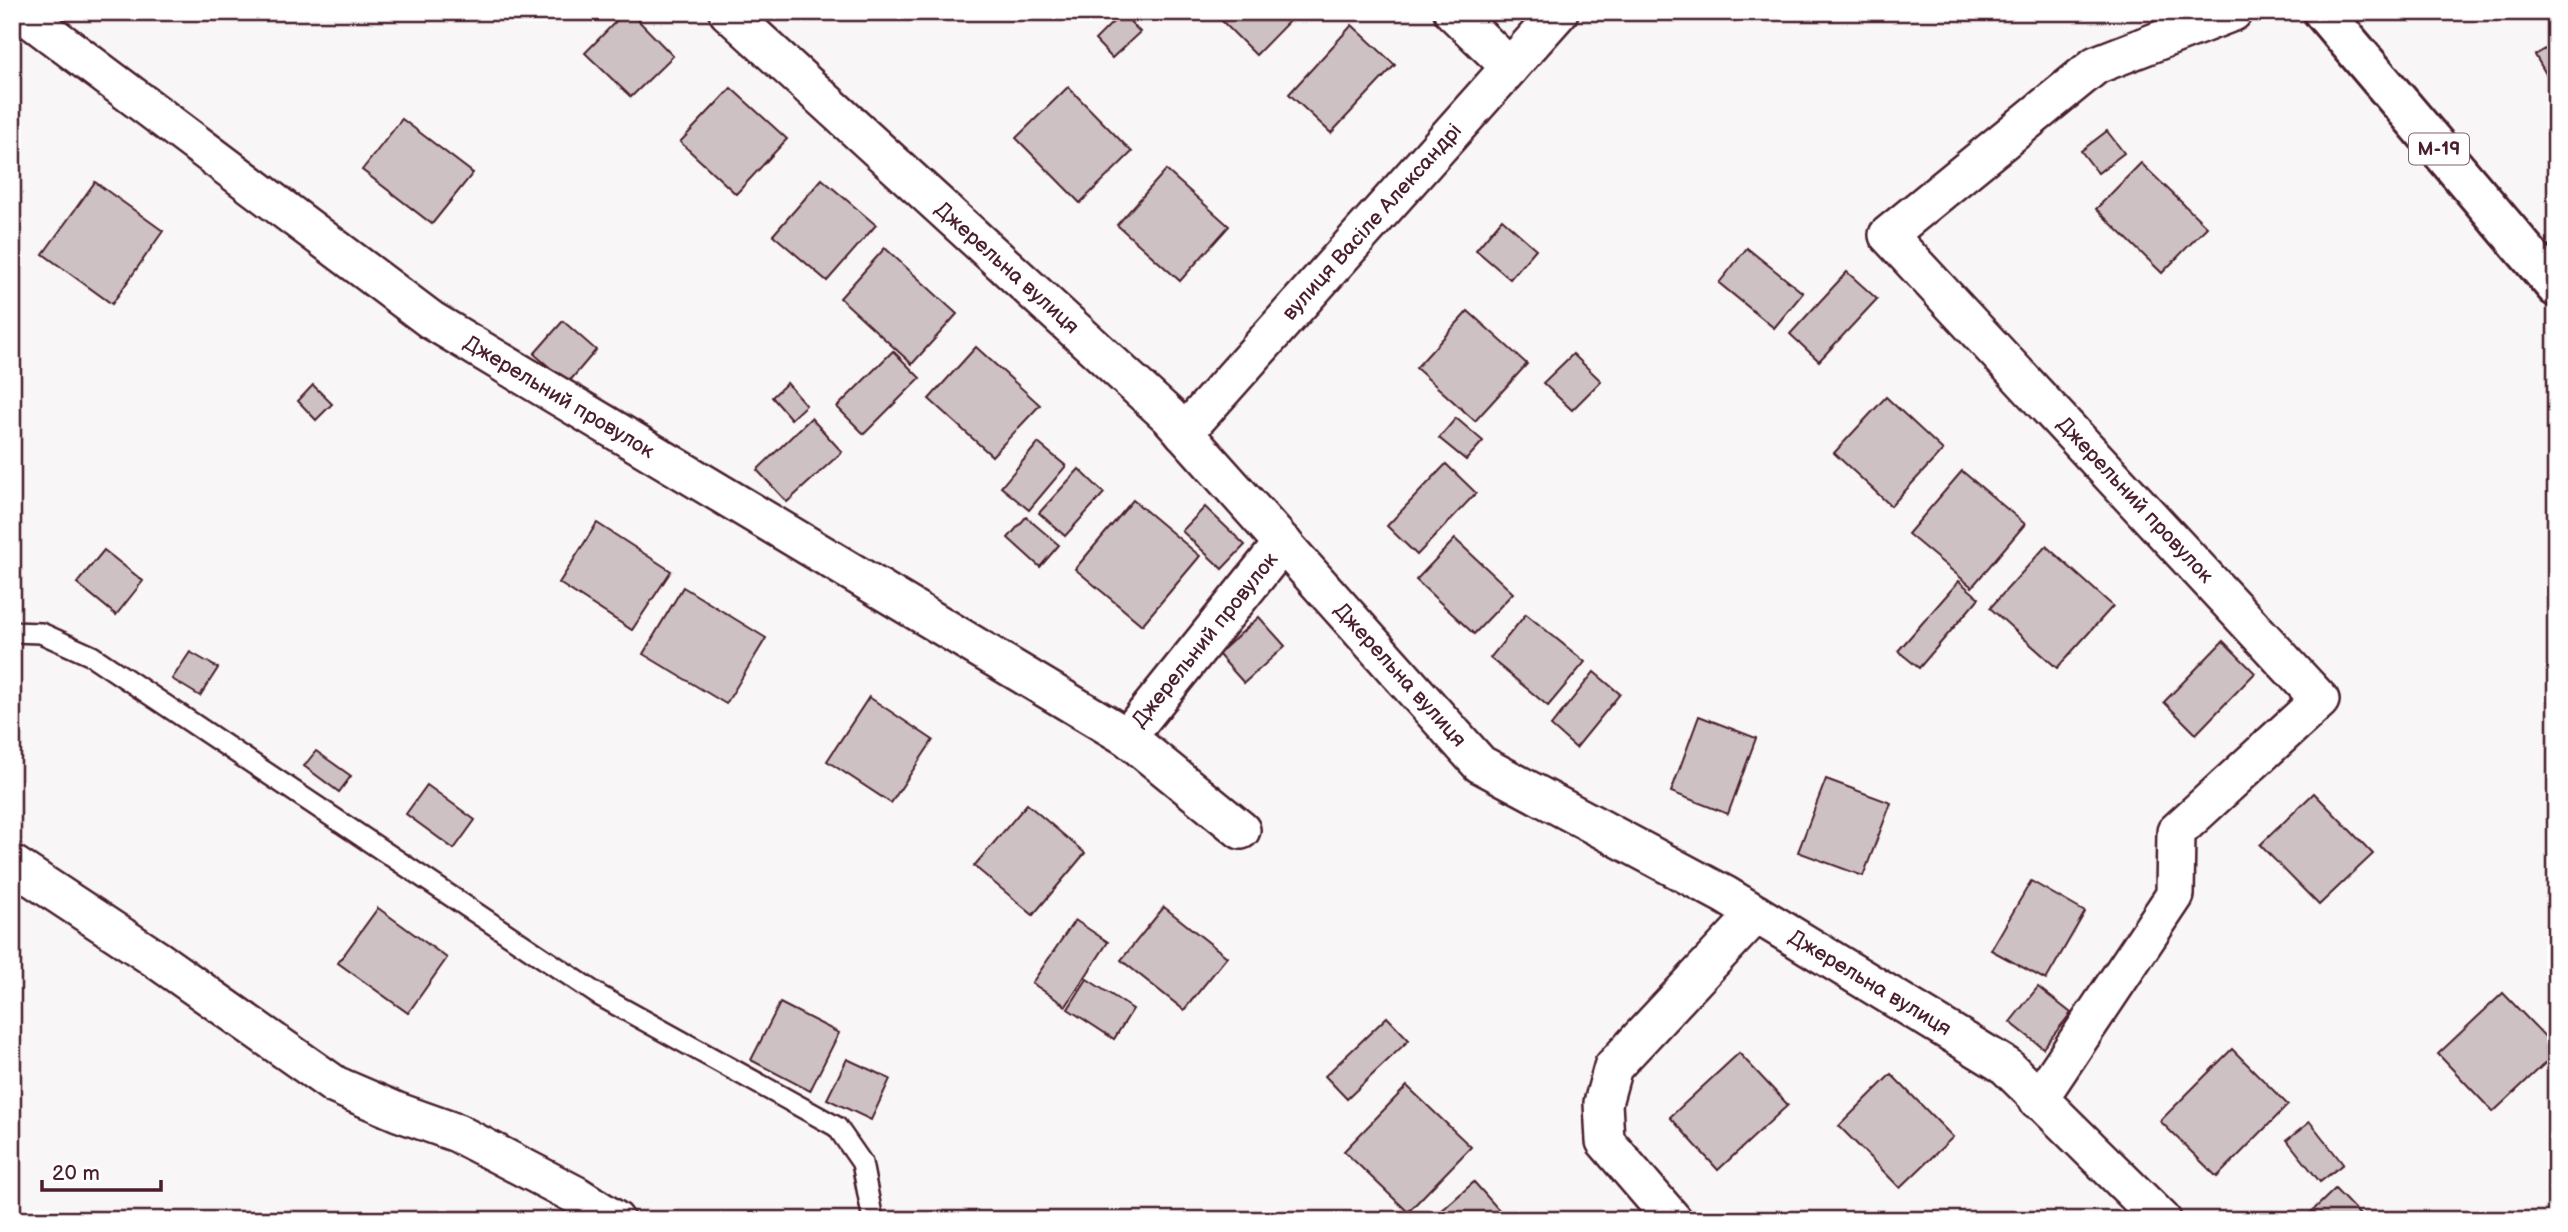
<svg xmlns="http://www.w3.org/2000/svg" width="2568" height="1232" font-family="'Balsamiq Sans',sans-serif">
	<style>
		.building { fill: #cdc1c4; stroke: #4a1f2b; stroke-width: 2 }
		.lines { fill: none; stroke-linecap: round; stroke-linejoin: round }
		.service-casing { stroke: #4a1f2b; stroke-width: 24 }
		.minor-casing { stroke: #4a1f2b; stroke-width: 42 }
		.trunk-casing { stroke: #4a1f2b; stroke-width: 44 }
		.service { stroke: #fff; stroke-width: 19 }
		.minor { stroke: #fff; stroke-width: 37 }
		.trunk { stroke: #fff; stroke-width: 38 }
		.labels { text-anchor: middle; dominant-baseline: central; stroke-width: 6; stroke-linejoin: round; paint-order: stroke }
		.shield { fill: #fff; stroke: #80626b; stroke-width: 2 }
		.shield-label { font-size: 19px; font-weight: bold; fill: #4a1f2b }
		.street-label { font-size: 21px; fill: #4a1f2b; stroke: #fff }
	</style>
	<rect width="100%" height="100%" fill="#f8f6f7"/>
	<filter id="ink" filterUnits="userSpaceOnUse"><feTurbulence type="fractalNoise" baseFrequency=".0143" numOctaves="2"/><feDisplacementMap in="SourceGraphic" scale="14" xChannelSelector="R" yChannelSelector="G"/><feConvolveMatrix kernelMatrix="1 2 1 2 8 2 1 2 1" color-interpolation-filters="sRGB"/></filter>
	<g filter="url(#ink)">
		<g class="building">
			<path d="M625,12H630L673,56L631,97L585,53Z"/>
			<path d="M1213,12H1298L1256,55Z"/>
			<path d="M1122,13L1140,32L1112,58L1095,40Z"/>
			<path d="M1352,25L1395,65L1331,133L1289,94Z"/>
			<path d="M2556,43V91L2535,55Z"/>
			<path d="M1068,87L1132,152L1080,203L1016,138Z"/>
			<path d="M731,88L787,139L736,194L680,142Z"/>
			<path d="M402,119L473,173L432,224L362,170Z"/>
			<path d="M2107,131L2124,153L2098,173L2081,151Z"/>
			<path d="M2141,163L2207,227L2162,273L2096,209Z"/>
			<path d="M1166,170L1229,226L1180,281L1117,225Z"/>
			<path d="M822,179L876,225L827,281L773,235Z"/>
			<path d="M95,182L163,231L112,304L43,254Z"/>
			<path d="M1502,219L1536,249L1510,279L1476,250Z"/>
			<path d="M885,248L957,314L912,364L840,298Z"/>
			<path d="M1747,248L1803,293L1774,328L1719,283Z"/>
			<path d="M1847,272L1877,299L1819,361L1790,334Z"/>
			<path d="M1468,311L1527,364L1475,421L1416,368Z"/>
			<path d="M563,321L596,350L568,383L534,354Z"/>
			<path d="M976,347L1040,405L992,456L929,399Z"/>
			<path d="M893,351L920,378L864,434L837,407Z"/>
			<path d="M1573,354L1601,381L1572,410L1543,383Z"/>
			<path d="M787,383L806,405L791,419L772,397Z"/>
			<path d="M313,385L332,404L316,420L298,401Z"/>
			<path d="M1886,397L1943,450L1891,506L1834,453Z"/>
			<path d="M811,418L842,452L787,502L757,470Z"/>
			<path d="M1456,418L1483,441L1466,460L1439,438Z"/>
			<path d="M1038,443L1066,466L1029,510L1001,487Z"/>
			<path d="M1446,464L1476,493L1417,555L1387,526Z"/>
			<path d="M1079,469L1104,493L1065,536L1039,513Z"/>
			<path d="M1962,471L2025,524L1972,587L1908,534Z"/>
			<path d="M1133,500L1200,556L1142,625L1075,569Z"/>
			<path d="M1205,507L1245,545L1222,569L1182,531Z"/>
			<path d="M1026,517L1059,545L1040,567L1008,538Z"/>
			<path d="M597,523L671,571L632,630L559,583Z"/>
			<path d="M1455,539L1513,593L1474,634L1416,580Z"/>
			<path d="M2046,546L2113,606L2057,668L1990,608Z"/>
			<path d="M104,550L143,581L116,615L77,583Z"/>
			<path d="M1959,581L1979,598L1919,668L1898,651Z"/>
			<path d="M683,587L766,638L726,704L643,654Z"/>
			<path d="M1526,614L1585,662L1548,706L1490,658Z"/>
			<path d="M1259,617L1285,646L1244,683L1218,654Z"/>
			<path d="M2223,641L2255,673L2196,734L2164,702Z"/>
			<path d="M190,652L218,668L200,696L172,679Z"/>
			<path d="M1594,672L1620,694L1576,748L1551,726Z"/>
			<path d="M869,697L933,740L891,803L827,761Z"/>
			<path d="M1699,716L1756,738L1728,814L1671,792Z"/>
			<path d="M316,751L351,776L339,792L304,766Z"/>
			<path d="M1826,779L1891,803L1863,876L1798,852Z"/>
			<path d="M427,785L475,820L454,849L406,814Z"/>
			<path d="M2314,793L2373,854L2319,905L2260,845Z"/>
			<path d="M1027,804L1085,853L1033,915L974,866Z"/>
			<path d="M2031,881L2085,912L2046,980L1991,950Z"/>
			<path d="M1164,907L1227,957L1184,1010L1121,960Z"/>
			<path d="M378,908L447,958L408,1013L338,963Z"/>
			<path d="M1075,920L1108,942L1066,1006L1032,983Z"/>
			<path d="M1087,979L1133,1009L1114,1039L1068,1009Z"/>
			<path d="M2038,987L2071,1013L2043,1048L2010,1022Z"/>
			<path d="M2503,993L2556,1048V1053L2493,1112L2438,1054Z"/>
			<path d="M780,1003L839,1033L810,1091L751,1060Z"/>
			<path d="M1387,1017L1409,1040L1347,1099L1325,1076Z"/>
			<path d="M2232,1049L2288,1105L2217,1177L2160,1121Z"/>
			<path d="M1739,1053L1788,1105L1718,1170L1670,1117Z"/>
			<path d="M847,1059L890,1079L871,1120L827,1099Z"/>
			<path d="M1891,1074L1953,1137L1900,1188L1839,1126Z"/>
			<path d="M1407,1086L1471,1147L1408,1212L1344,1151Z"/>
			<path d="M2310,1122L2343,1164L2320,1182L2287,1140Z"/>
			<path d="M1474,1182L1508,1220H1431Z"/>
			<path d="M2335,1189L2365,1220H2303Z"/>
		</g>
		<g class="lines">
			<defs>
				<path id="service" d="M12,632L41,633L92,656L600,996L837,1127L862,1163L873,1220"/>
				<g id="minor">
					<path d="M21,12L431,320L1127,737L1283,543"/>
					<path d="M728,12L1169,416L1480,764L1725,895L2006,1066L2162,1220"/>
					<path d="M1453,12L1510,67"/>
					<path d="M1184,433L1559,12"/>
					<path d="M1127,737L1241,830"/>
					<path d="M12,864L156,959L335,1085L398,1112L457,1133L576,1195L615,1220"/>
					<path d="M2038,1100L2175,895L2176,832L2320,700L1888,235L2096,65L2233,12"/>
					<path d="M1673,1220L1605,1141L1603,1103L1613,1067L1756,914"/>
				</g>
				<path id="trunk" d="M2323,12L2556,287"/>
			</defs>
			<use href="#service" class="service-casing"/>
			<use href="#minor" class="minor-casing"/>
			<use href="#trunk" class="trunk-casing"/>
			<use href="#service" class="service"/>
			<use href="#minor" class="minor"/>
			<use href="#trunk" class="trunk"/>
		</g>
	</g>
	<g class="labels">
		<rect class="shield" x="2409" y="133.5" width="60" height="31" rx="5"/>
		<g class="shield-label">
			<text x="2439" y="149">М-19</text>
		</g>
		<g class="street-label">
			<text transform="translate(1372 222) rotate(-48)">вулиця Васіле Александрі</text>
			<text transform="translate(1007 268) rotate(42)">Джерельна вулиця</text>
			<text transform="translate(559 397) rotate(31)">Джерельний провулок</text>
			<text transform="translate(2135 500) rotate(47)">Джерельний провулок</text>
			<text transform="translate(1205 640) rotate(-51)">Джерельний провулок</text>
			<text transform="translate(1400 675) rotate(48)">Джерельна вулиця</text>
			<text transform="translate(1870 983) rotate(31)">Джерельна вулиця</text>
		</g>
	</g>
	<rect width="2568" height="1232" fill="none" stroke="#fff" stroke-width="42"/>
	<rect x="21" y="21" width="2526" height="1190" fill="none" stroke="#4a1f2b" stroke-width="2.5" filter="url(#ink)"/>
	<path d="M42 1180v10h119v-10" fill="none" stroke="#4a1f2b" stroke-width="3.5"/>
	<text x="52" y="1180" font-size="21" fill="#4a1f2b" stroke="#ffffff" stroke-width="5" paint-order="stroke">20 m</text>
</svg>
